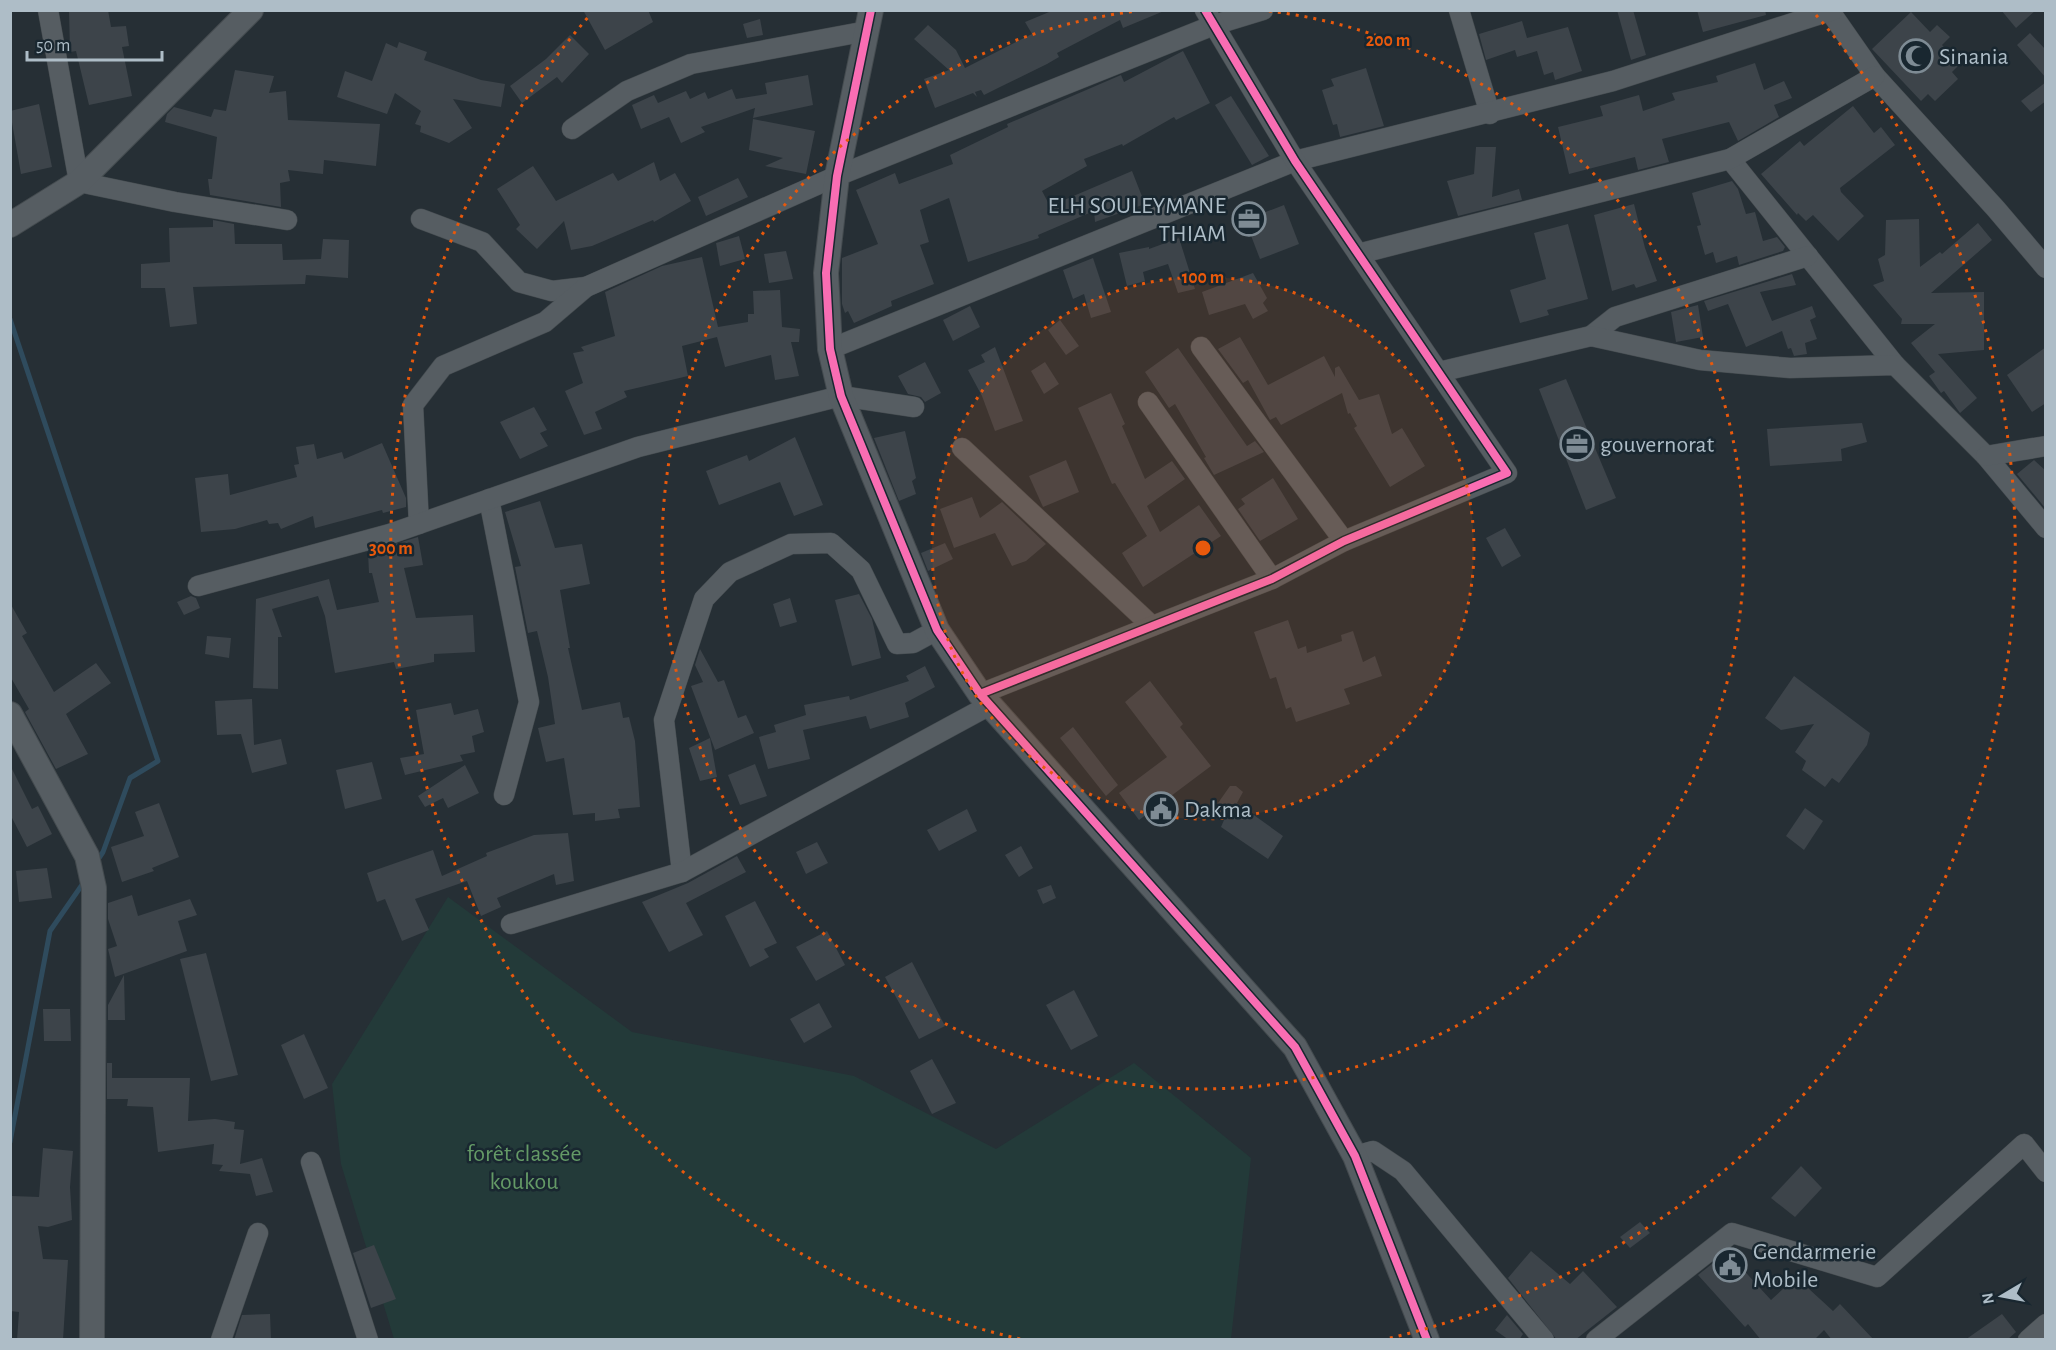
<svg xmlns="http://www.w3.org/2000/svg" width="2056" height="1350" font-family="'Alegreya Sans',sans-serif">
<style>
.green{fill:#233a39}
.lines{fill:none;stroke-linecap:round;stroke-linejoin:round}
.stream{stroke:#2f4b5d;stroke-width:5}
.building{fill:#3d444a}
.minor-casing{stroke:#444b4f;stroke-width:21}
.tertiary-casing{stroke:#444b4f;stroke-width:26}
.minor{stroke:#565d62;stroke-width:20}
.tertiary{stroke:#565d62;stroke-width:24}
.cycleway-casing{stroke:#192730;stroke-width:11}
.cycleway{stroke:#f96db3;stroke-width:8}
.ring{fill:none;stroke:#e8590c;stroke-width:3;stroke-dasharray:3 6}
.labels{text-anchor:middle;stroke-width:5;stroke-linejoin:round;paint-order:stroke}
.poi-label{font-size:24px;fill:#aebdc7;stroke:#192730;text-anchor:start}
.park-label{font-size:24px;fill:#649a66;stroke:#192730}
.centre{fill:#e8590c;stroke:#192730;stroke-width:3}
.ring-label{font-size:18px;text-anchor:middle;font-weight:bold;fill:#e8590c;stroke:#192730;stroke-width:5;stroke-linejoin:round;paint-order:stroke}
</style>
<rect width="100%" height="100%" fill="#262f35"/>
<polygon class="green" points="448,897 632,1032 854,1076 996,1149 1134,1063 1251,1158 1231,1339 394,1339 341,1164 332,1084"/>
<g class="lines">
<g class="stream">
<polyline points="10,319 158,761 130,778 103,852 97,861"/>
<polyline points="10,1142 50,931 84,882"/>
</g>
</g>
<g class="building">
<polygon points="69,10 108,10 111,27 126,26 129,46 122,47 132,96 89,105 76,51 70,52"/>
<polygon points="583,10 648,10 653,22 605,50"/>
<polygon points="1054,10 1164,11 1123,28 1120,20 1057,53 1059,57 1047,64 1000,87 984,95 981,90 975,92 977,97 973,93 935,108 924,79 949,70 914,39 928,25 956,50 965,68 1032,34 1025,22"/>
<polygon points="1617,10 1633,10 1646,55 1631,60"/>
<polygon points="1697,10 1765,10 1766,15 1703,32"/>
<polygon points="2001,10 2036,10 2016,28"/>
<polygon points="1911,12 1930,32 1937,25 1950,37 1942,45 1960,64 1952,72 1958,79 1935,101 1928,94 1921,101 1872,49"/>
<polygon points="760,19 763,35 747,38 743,24"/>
<polygon points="1522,21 1527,38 1568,27 1582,71 1555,80 1553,72 1544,75 1537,51 1517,57 1515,50 1486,60 1479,34"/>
<polygon points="2030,33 2046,50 2046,78 2017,45"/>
<polygon points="570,35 589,54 562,83 557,77 522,103 510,86 546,59"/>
<polygon points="399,42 427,52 424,60 481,80 505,84 501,107 453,99 472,128 449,143 420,132 421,126 415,124 421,111 395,93 387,114 337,97 345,71 372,81 386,43 397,48"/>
<polygon points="1183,51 1210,103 1176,120 1174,117 1123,146 1122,144 1084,159 1087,166 1042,191 1050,206 1132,171 1145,204 1095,222 1094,211 1038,235 1039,238 968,262 949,198 920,210 929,242 920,245 934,284 891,301 892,306 854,323 848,311 845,313 842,304 842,258 878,244 856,190 895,173 899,184 953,164 950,155 1008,127 1007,124 1121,75 1124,82"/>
<polygon points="1755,63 1764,90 1784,81 1792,98 1774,105 1779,117 1738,141 1729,122 1662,139 1669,162 1638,170 1635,157 1569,174 1558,127 1603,116 1600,106 1639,95 1643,111 1675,100 1672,93 1718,82 1716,76"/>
<polygon points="1366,68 1384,126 1340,137 1337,124 1333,125 1322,90 1334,86 1331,79"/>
<polygon points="235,70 274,76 269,93 286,91 288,120 380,124 376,166 324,160 323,174 288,170 290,181 280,183 281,207 210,195 208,179 212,179 217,137 165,122 167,114 174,107 211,117 214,109 226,111"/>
<polygon points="808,75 813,105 753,118 755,108 701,127 705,132 681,143 669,117 641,129 632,105 654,95 658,103 686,91 690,99 705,92 708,99 732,89 736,99 767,94 765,83"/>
<polygon points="2046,82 2046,101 2031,112 2021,101"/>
<polygon points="1231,96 1269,156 1252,165 1215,105"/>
<polygon points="39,104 52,167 21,174 10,111"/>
<polygon points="1853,106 1874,133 1881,127 1895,145 1840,188 1841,192 1864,216 1838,241 1813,215 1806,221 1798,213 1797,215 1761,174 1800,141 1804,146"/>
<polygon points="753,119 815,131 806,174 765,166 783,158 749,150"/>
<polygon points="1476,147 1496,147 1492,197 1519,189 1522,200 1458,216 1447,181 1474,174"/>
<polygon points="654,162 660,181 675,173 691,201 654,222 653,220 592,246 571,250 564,221 537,249 516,229 520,225 497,189 533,166 556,201 613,173 618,181"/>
<polygon points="738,178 748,197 706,216 698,197"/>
<polygon points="1732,181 1738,189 1746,214 1755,212 1763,241 1777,237 1785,247 1783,251 1739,265 1737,256 1716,263 1713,252 1705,255 1697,226 1701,225 1692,193"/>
<polygon points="1634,204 1645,248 1657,281 1636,288 1634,284 1612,291 1594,215"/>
<polygon points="1284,205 1299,244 1260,259 1245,220"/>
<polygon points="1919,219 1920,267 1940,252 1942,254 1978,223 1992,240 1931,293 1984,292 1984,350 1938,354 1977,398 1960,413 1944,391 1941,393 1929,376 1935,372 1911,343 1935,324 1901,324 1902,319 1873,285 1884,281 1878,259 1885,255 1886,220"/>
<polygon points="213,220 234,224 235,244 282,244 283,260 321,259 323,239 349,240 348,278 306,275 305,284 193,287 197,324 170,327 165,288 141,288 141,264 170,262 169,228 213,227"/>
<polygon points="1568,224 1588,299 1547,310 1549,315 1520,323 1510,290 1546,279 1534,233"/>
<polygon points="739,236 745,259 720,266 716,243"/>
<polygon points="1179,238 1195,289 1178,293 1168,264 1143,272 1145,281 1127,286 1119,253 1149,247 1149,249"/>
<polygon points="786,251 793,279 769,283 764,254"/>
<polygon points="702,257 718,327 748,322 748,314 754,314 753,291 780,290 782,327 800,329 799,342 791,342 799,376 775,380 771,355 725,367 717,337 682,346 688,376 624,391 627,397 595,412 602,429 584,435 565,391 583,383 573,353 584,351 581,347 615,336 605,292 662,266"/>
<polygon points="1093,258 1111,312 1091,318 1084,294 1073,299 1063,270"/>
<polygon points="1253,273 1267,298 1263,303 1268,311 1253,319 1245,304 1209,315 1202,292"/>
<polygon points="1792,274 1796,285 1760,292 1772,321 1812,306 1816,317 1810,320 1817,339 1805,343 1807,354 1794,356 1791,348 1788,349 1782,331 1746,347 1728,304 1708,311 1704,301"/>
<polygon points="1698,305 1703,337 1676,342 1671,312"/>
<polygon points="970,306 980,327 953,341 943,320"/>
<polygon points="1060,320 1079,346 1066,355 1048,330"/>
<polygon points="1240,337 1268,385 1324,356 1335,377 1335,368 1339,366 1359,400 1379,394 1392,434 1402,428 1425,466 1390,487 1354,428 1357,426 1350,413 1348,414 1342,393 1281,425 1276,417 1270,420 1248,380 1243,383 1218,349"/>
<polygon points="995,347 1023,421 995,431 982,396 968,370 985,362 981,355"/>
<polygon points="2046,347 2046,403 2032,412 2007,375"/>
<polygon points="1178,348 1247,446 1255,441 1264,452 1214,475 1204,458 1206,457 1175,404 1169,408 1145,372"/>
<polygon points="925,362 941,393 925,402 921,397 908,394 898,376"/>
<polygon points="1045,362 1059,384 1044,394 1031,371"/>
<polygon points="1566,379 1616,498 1586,510 1539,389"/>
<polygon points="1111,393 1125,424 1122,426 1145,479 1172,461 1185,479 1147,506 1160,532 1199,505 1221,536 1143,587 1122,553 1147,536 1115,483 1112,484 1078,408"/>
<polygon points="534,407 547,430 540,433 548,446 520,459 500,422"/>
<polygon points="1862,423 1867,442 1841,449 1842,461 1770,466 1767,429"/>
<polygon points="905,431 916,478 912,481 916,494 899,501 874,438"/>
<polygon points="795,437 823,505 794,516 780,482 719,505 706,471 747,455 749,461"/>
<polygon points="382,443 406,498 406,507 383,513 382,510 315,528 313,516 281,529 278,523 269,524 267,520 235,529 201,532 195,478 228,474 230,495 297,477 294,465 299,464 296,447 314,444 317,459 342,452 344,459"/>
<polygon points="1066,460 1079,492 1043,507 1029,476"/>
<polygon points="2034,460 2046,471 2046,509 2017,474"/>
<polygon points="1273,478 1298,519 1260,541 1238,509 1245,504 1241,499"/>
<polygon points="972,497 980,518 1002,502 1046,544 1026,561 1012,566 995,533 954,548 940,509"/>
<polygon points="540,501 555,548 582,544 590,584 560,590 570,648 568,648 582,710 620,702 623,718 629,717 635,741 640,807 618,809 620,818 595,821 595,813 573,815 564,758 546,762 538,728 555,724 548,677 537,631 528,633 515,567 521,566 505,512"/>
<polygon points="1505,528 1521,556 1502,567 1486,538"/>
<polygon points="418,537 423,565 404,568 416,618 473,615 475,652 434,654 434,662 396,669 394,662 335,673 325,616 318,596 272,609 282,637 278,637 278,689 253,688 256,599 329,579 337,610 379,602 372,573 369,573 368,552"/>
<polygon points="945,543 953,559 928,571 921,553"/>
<polygon points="859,594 872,619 881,658 852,666 835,600"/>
<polygon points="191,596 196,598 200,608 184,615 177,602"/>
<polygon points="790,598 797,622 780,627 773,604"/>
<polygon points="10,603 27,633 22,636 54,692 96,663 111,683 66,714 88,754 56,769 25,712 29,709 10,676"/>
<polygon points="1288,620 1298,649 1306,646 1307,653 1342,641 1341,635 1353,631 1363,662 1375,656 1382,676 1344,689 1350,704 1296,722 1291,707 1286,709 1276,677 1270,679 1254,632"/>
<polygon points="207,636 231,638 229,658 205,654"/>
<polygon points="700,649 718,682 724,680 738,718 746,715 754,733 715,750 691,686 703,682 695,665"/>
<polygon points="925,666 935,687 905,703 909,717 870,729 866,716 803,730 810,759 768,769 759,737 776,732 774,725 806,715 804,705 849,696 850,700 909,681 906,676"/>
<polygon points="1794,676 1870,733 1867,745 1839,783 1832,778 1825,787 1802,770 1806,761 1795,752 1814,724 1781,730 1765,718"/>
<polygon points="1150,681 1183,724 1180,727 1211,766 1139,820 1119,793 1167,757 1125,702"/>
<polygon points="252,699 254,745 281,739 287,764 252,773 241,734 217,735 215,701"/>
<polygon points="451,703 454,715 478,709 484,732 472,736 475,752 460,755 463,761 405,775 400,758 424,754 416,710"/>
<polygon points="1073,727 1118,785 1106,796 1060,738"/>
<polygon points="710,738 717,777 700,781 689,748"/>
<polygon points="372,762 382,799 345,809 336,770"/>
<polygon points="755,764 767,796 740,805 728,775"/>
<polygon points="10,765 32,809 38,806 52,834 27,847 10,814"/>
<polygon points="465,765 479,793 448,808 443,798 425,807 418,796"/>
<polygon points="1230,786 1236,786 1243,792 1237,803 1283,836 1268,859 1221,827 1224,820 1211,813"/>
<polygon points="159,803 179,857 152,868 154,871 122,882 111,847 144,836 135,812"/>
<polygon points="1805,808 1823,821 1804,850 1786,836"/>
<polygon points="967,809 977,831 939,851 927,830"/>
<polygon points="568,833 574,881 556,885 554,874 497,898 501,907 481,916 467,881 415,899 429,930 402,941 385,899 377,902 367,873 433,850 442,876 487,856 486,853 534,835"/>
<polygon points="817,842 828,863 806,874 796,852"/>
<polygon points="1021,846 1033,868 1019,877 1005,855"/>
<polygon points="737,856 746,872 686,903 703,935 669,952 642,902 688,883"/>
<polygon points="47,868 52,898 19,902 16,871"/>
<polygon points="1051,885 1056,898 1043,904 1037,890"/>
<polygon points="132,895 138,916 190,899 197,915 178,921 187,951 115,977 108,949 117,946 108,919 108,903"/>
<polygon points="755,901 777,943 764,949 769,957 750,967 725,916"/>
<polygon points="827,931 845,965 816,981 796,947"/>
<polygon points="206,953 238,1075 211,1081 180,959"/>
<polygon points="912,962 945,1026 919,1039 885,977"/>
<polygon points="124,975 125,1020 108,1020 108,1005"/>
<polygon points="1074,990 1098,1036 1071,1050 1046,1005"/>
<polygon points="819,1003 832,1027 804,1043 790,1019"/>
<polygon points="43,1009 70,1009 71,1041 44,1041"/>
<polygon points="304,1034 328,1088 304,1099 281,1045"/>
<polygon points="932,1059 956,1103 932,1114 910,1071"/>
<polygon points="107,1063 112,1063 112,1078 190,1078 188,1121 215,1119 235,1122 234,1129 244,1130 240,1164 262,1158 273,1192 256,1196 250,1174 219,1171 223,1165 212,1164 214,1144 158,1152 153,1107 127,1106 128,1099 107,1099"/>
<polygon points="43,1148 73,1151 70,1187 72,1220 48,1227 38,1226 43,1259 68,1260 63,1340 17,1340 19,1312 10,1311 12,1196 39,1197"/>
<polygon points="1801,1166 1822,1188 1795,1217 1771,1198"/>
<polygon points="1640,1222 1650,1233 1630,1248 1620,1237"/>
<polygon points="374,1245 396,1299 371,1308 353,1253"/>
<polygon points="1531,1251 1570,1284 1583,1271 1617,1307 1575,1340 1557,1340 1508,1278"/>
<polygon points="1727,1252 1771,1300 1796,1277 1833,1311 1840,1304 1874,1340 1832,1340 1824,1330 1814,1340 1761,1340 1748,1324 1745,1327 1698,1275"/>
<polygon points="270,1314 271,1340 234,1340 242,1315"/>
<polygon points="2002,1314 2016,1332 2007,1340 1965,1340"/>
<polygon points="1507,1315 1523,1334 1519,1340 1509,1340 1495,1330"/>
</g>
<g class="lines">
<g class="minor-casing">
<g id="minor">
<polyline points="48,10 79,182 175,202 287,220"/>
<polyline points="1459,10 1490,114"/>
<polyline points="1829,10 1875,76 1996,209 2046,268"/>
<polyline points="572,129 627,91 691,64 867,31"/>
<polyline points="1730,159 1895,365"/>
<polyline points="421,219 482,242 519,282 552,291 586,287"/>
<polyline points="1358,254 1730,159 1875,76"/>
<polyline points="1591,336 1615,317 1808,256"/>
<polyline points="1201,347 1344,541"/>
<polyline points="830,349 1295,161 1613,81 1833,10"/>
<polyline points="1439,372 1591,336 1700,360 1790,368 1895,365 1986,456 2046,528"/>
<polyline points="1148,402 1272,579"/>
<polyline points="962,448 1152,626"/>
<polyline points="1986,456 2046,446"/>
<polyline points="489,499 529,702 504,795"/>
<polyline points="419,524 413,405 443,366 545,322 586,287 837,176 1214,25 1263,10"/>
<polyline points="198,586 390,534 638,447 841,396 914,407"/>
<polyline points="980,694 1272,579 1344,541 1507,473 1295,161 1205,10"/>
<polyline points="682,872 664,720 704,599 730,572 791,544 831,543 861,570 897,644 913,643 937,630"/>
<polyline points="511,924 682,872 990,705"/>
<polyline points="1355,1156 1373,1151 1403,1171 1544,1340"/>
<polyline points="311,1162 368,1340"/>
<polyline points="221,1340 258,1233"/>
<polyline points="1596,1340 1732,1233 1877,1277 2024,1144 2046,1172"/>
<polyline points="2028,1340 2046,1324"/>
</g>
</g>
<g class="tertiary-casing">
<g id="tertiary">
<polyline points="871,10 837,176 826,273 830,349 841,396 937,630 980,694 1295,1047 1355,1156 1427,1340"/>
<polyline points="10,225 79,182 251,10"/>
<polyline points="10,714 87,856 94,888 92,1340"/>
</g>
</g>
<use href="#minor" class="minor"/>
<use href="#tertiary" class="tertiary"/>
<g class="cycleway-casing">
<g id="cycleway">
<polyline points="871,10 837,176 826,273 830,349 841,396 937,630 980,694 1295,1047 1355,1156 1427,1340"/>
<polyline points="980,694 1272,579 1344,541 1507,473 1295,161 1205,10"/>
</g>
</g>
<use href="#cycleway" class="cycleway"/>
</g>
<circle cx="1203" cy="548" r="271" fill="#e8590c" fill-opacity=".12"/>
<g class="ring">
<circle cx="1203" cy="548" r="271"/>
<path d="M1269 11A541 541 0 1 1 1137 11"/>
<path d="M1020 1339A812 812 0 0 1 590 15M1816 15A812 812 0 0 1 1386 1339"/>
</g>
<defs>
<g id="mosque-ring" transform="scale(1.725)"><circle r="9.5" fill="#192730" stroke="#7e8b94" stroke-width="1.5"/><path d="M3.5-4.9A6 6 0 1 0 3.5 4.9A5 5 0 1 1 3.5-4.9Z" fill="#7e8b94"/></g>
<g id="office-ring" transform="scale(1.725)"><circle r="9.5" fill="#192730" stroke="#7e8b94" stroke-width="1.5"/><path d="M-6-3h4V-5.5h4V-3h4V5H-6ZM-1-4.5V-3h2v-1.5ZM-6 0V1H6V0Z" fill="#7e8b94"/></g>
<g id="civic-ring" transform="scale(1.725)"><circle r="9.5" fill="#192730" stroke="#7e8b94" stroke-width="1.5"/><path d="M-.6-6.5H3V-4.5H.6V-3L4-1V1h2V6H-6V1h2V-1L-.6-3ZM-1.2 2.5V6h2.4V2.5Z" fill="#7e8b94"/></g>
</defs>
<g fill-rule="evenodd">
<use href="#mosque-ring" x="1916" y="56"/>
<use href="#office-ring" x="1249" y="219"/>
<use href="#office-ring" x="1577" y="444"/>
<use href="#civic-ring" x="1161" y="809"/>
<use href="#civic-ring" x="1730" y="1265"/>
</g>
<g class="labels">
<g class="poi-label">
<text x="1939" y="64">Sinania</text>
<text x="1226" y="213" text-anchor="end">ELH SOULEYMANE<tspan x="1226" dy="28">THIAM</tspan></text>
<text x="1600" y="452">gouvernorat</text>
<text x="1184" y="817">Dakma</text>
<text x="1753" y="1259">Gendarmerie<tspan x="1753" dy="28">Mobile</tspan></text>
</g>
<g class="park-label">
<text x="524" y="1161">forêt classée<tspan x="524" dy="28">koukou</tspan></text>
</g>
</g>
<circle cx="1203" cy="548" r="9" class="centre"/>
<g class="ring-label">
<text x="1388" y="46">200 m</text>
<text x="1203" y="283">100 m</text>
<text x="391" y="554">300 m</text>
</g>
<rect width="2056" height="1350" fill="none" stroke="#aebdc7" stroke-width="24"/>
<g transform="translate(2002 1296) rotate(260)" stroke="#192730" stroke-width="4.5" paint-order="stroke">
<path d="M0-4.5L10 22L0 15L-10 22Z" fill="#aebdc7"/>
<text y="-9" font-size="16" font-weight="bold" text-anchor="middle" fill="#aebdc7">N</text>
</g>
<path d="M27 51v9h135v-9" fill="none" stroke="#aebdc7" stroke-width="3"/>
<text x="36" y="51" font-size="18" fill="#aebdc7" stroke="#192730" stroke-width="4.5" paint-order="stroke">50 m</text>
</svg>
